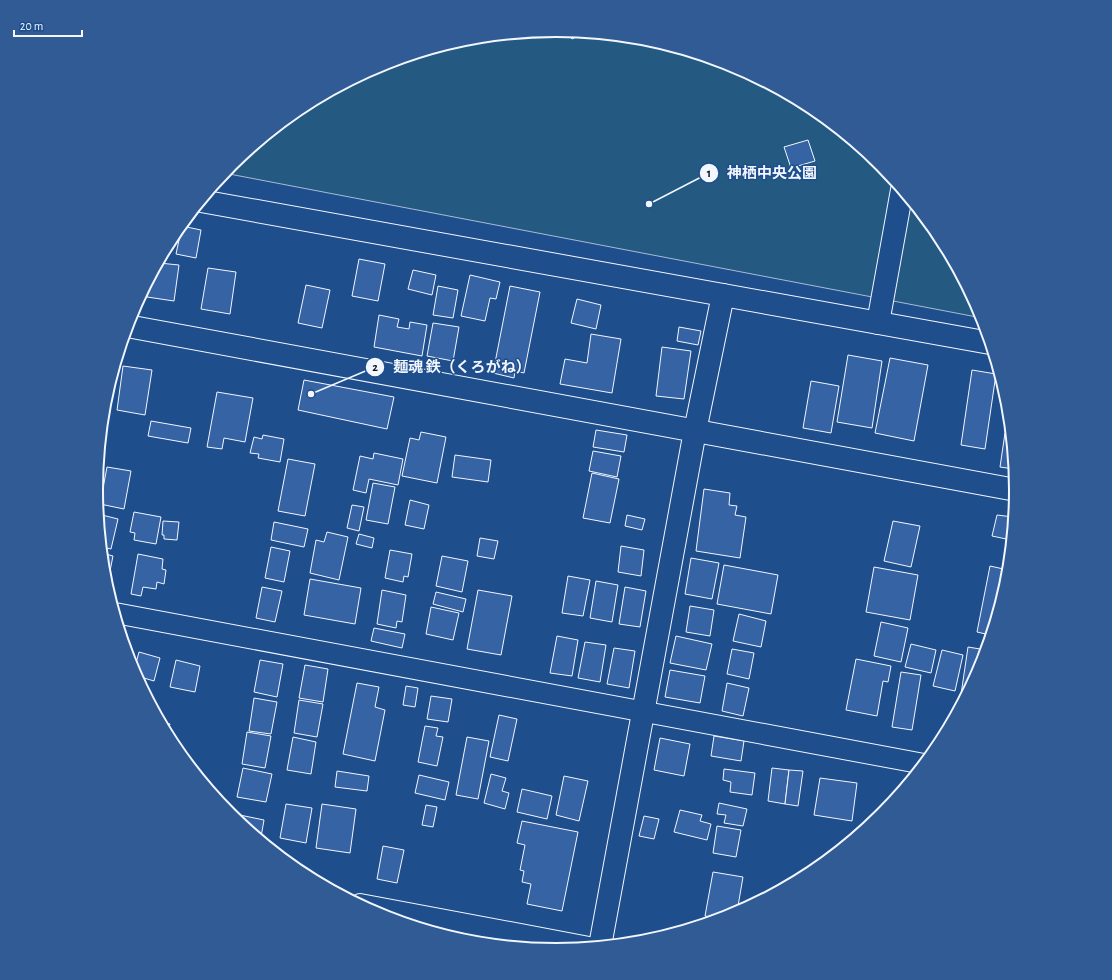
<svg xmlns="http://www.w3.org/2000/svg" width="1112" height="980" font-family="'Alegreya Sans','Noto Sans JP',sans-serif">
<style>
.green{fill:#245a82;stroke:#a8bbd7}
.building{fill:#3563a3;stroke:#f2f6ff}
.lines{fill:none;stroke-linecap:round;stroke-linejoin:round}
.street-casing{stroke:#f2f6ff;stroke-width:22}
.secondary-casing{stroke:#f2f6ff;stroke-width:24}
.street{stroke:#1f4e8c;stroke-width:20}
.secondary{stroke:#1f4e8c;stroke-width:22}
.rim{fill:none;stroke:#f2f6ff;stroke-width:2}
.leader{fill:none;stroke:#f2f6ff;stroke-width:1.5}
.callout-dot{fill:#f2f6ff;stroke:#1f4e8c;stroke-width:1.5}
.mark-label{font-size:12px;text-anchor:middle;font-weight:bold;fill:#111}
.callout-label{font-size:15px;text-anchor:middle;font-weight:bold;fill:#f2f6ff;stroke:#1f4e8c;stroke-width:3;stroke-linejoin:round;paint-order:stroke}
</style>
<rect width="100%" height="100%" fill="#1f4e8c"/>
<polygon class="green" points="556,30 646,39 732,65 812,108 881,165 939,235 982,318 224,173 231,165 301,107 380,65 466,39"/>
<g class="building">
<polygon points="567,31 583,33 572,39"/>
<polygon points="808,140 815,161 791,168 784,147"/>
<polygon points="182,226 201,230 196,258 176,254"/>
<polygon points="359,259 385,264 378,301 352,296"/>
<polygon points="159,263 179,265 174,301 147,297 150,278"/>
<polygon points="208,268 236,272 230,314 201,309"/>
<polygon points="413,270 436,275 432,295 408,289"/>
<polygon points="470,275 500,282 496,299 490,298 485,321 461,316"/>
<polygon points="306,285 330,290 322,328 298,323"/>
<polygon points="438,286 458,290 453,318 433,315"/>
<polygon points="510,286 540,292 524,373 515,371 514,378 493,373"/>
<polygon points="577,299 601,305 596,329 571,323"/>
<polygon points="379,315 399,319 397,327 409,329 410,322 427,325 422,356 374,347"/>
<polygon points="433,323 459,327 453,361 427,356"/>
<polygon points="679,327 701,331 698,345 677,341"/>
<polygon points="591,334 621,339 612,393 560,384 565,359 587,363"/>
<polygon points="662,347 691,351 684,399 656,396"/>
<polygon points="848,355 882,361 872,428 837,422"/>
<polygon points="890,358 928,365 914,441 875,433"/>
<polygon points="123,366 152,370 145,415 117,410"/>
<polygon points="972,370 996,374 985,449 961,445"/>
<polygon points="304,380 394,397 387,429 298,410"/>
<polygon points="811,381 839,386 831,433 803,428"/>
<polygon points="217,392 253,398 245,442 224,438 222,449 207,447"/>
<polygon points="1007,398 1007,400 1009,420 1004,419"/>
<polygon points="151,421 191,428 188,443 148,436"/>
<polygon points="596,430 627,435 624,452 593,447"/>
<polygon points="421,432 446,437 437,483 402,476 410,438 419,440"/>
<polygon points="1005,433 1010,433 1014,469 1000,467"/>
<polygon points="263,435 284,439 280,462 258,458 259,454 250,453 254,437 262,439"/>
<polygon points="593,451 621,456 617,477 589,471"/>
<polygon points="374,453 403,459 398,485 369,479 366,493 353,490 360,456 373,459"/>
<polygon points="455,455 491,460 488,482 452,477"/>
<polygon points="288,459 315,464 305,516 278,511"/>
<polygon points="107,467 131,471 124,509 100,504"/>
<polygon points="592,473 619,479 610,523 583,518"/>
<polygon points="373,483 395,487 388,524 366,520"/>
<polygon points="704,489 730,493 729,505 737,506 735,515 746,517 740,558 696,551"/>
<polygon points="410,500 429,505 424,529 405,525"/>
<polygon points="352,505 364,507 359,531 347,528"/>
<polygon points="134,512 161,517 156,544 134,540 135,533 130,532"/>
<polygon points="98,514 118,519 111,549 102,547"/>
<polygon points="627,515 645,519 642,530 625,526"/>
<polygon points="997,515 1013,517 1011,540 992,536"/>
<polygon points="163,521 179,522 177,540 164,539 164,535 162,535"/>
<polygon points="893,521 920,526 911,567 884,561"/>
<polygon points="274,522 308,529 304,547 271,540"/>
<polygon points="327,532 348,537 339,580 310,573 316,540 324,542"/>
<polygon points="359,534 374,538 372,548 356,544"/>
<polygon points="480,538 498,541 494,559 477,556"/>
<polygon points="621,546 644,550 641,576 618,572"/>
<polygon points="271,547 290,551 284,582 265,578"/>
<polygon points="390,550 412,554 408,577 404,576 403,582 385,578"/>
<polygon points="102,553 113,556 107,586 105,580"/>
<polygon points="138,554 163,559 162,569 166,570 164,584 157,582 156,589 143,587 141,596 131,594"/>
<polygon points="442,556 468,561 462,592 436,586"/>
<polygon points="691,558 719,563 712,599 685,594"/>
<polygon points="724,565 778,575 771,614 717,604"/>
<polygon points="990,566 1008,570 1007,580 990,635 977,632"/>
<polygon points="874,567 918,575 910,620 866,612"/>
<polygon points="568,576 590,580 583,616 562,613"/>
<polygon points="310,579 361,588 355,624 304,615"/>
<polygon points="596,581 618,585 612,622 590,618"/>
<polygon points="262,587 282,591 275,622 256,618"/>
<polygon points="625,587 646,591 640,627 619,624"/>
<polygon points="382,590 406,595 402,622 397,621 396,628 377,624"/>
<polygon points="478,590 512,596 501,655 467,649"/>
<polygon points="436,592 466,599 463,612 433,604"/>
<polygon points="690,606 714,610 710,636 686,632"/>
<polygon points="431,607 459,613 453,640 426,634"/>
<polygon points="739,614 766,621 761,647 733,641"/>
<polygon points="881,622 908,628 901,662 874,656"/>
<polygon points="374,628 405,634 402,648 371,641"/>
<polygon points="557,636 578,640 572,676 550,673"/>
<polygon points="676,636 712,644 706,670 670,663"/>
<polygon points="585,642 606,645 600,682 578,678"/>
<polygon points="911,644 936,650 931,673 905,667"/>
<polygon points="968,647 986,650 981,666 959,708"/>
<polygon points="614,648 635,651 629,688 607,684"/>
<polygon points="732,649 754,653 749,679 727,674"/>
<polygon points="942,650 963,655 955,691 933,686"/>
<polygon points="139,652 160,658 154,681 137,676 134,671"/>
<polygon points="856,659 891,666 888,682 883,681 877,716 846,710"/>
<polygon points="176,660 200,666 195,692 170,687"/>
<polygon points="260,660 283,664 277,697 254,692"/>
<polygon points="305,665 328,669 323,702 299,698"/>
<polygon points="670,670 705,676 700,703 665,697"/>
<polygon points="901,672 921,675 912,730 892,727"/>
<polygon points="357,683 379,687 375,707 385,710 375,761 343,754"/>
<polygon points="727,683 749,688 743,716 722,711"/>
<polygon points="406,686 418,688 415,707 403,705"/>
<polygon points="431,696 452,699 448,722 427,719"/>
<polygon points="254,698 277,702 271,734 249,731"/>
<polygon points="299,700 323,704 317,737 294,733"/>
<polygon points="499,715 517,719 508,761 490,757"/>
<polygon points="161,722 170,724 167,734"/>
<polygon points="425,726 438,728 436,736 443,737 437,766 418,762"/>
<polygon points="247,732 271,736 265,768 242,764"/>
<polygon points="714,736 744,741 741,761 711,756"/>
<polygon points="293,737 316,742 311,774 287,770"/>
<polygon points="467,737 489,741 478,799 456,795"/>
<polygon points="660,738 690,744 684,776 654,770"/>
<polygon points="243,768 272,774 266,802 237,797"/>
<polygon points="772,768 789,770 785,804 768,801"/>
<polygon points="724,769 755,773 752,795 730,792 731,782 723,780"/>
<polygon points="789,770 803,771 798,806 785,804"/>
<polygon points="337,771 369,776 367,791 335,787"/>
<polygon points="491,774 506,778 502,791 509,793 505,809 484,803"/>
<polygon points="419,775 449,782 445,800 415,793"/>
<polygon points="564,776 588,781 579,821 556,815"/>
<polygon points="820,778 857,783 852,821 814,815"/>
<polygon points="522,789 552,796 547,819 517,812"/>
<polygon points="719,803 747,809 743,826 724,823 726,815 717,814"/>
<polygon points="286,804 312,808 306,843 280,838"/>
<polygon points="322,804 356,809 350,853 316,848"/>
<polygon points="426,805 437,807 433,827 422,825"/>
<polygon points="680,810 702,815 700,821 711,824 707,840 674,832"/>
<polygon points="235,814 264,820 261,837 256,836 235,818"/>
<polygon points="644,816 659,819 654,839 639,836"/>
<polygon points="522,821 578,832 562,911 527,904 531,884 522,882 524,871 520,870 525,845 517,843"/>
<polygon points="717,826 741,830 736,857 713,853"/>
<polygon points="383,846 404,850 397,883 377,879"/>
<polygon points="713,872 743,877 737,912 719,919 705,916"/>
</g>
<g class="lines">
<g class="street-casing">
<g id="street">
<polyline points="115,613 924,764"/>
<polyline points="360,904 589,947"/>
</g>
</g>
<g class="secondary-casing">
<g id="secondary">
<polyline points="201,201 990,343"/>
<polyline points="878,323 902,190"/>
<polyline points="127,326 1016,490"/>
<polyline points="600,946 695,431 723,295"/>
</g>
</g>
<use href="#street" class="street"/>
<use href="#secondary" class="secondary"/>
</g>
<path d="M0 0H1112V980H0ZM103 490a453 453 0 1 1 906 0a453 453 0 1 1-906 0Z" fill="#305b95" fill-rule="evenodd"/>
<path class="rim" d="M103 490a453 453 0 1 1 906 0a453 453 0 1 1-906 0Z"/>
<path class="leader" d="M649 204L709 173M311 394L375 367"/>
<g class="callout-dot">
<circle cx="649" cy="204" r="4"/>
<circle cx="311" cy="394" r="4"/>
<circle cx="709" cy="173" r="10"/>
<circle cx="375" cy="367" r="10"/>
</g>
<g class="mark-label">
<text x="709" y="177">1</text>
<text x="375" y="371">2</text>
</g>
<g class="callout-label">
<text x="772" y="178">神栖中央公園</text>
<text x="462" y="372">麺魂 鉄（くろがね）</text>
</g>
<path d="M14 30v6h68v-6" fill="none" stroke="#f2f6ff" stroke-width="2"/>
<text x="20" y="30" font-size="12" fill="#f2f6ff" stroke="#1f4e8c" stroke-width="3" paint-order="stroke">20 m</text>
</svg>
